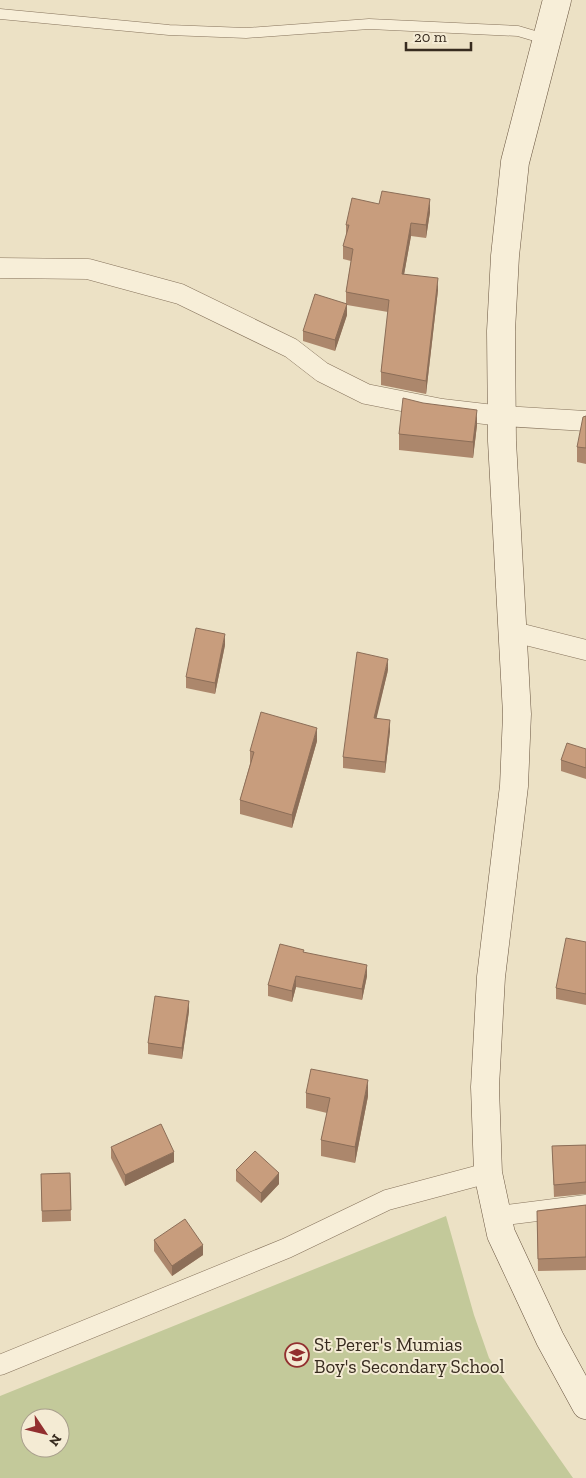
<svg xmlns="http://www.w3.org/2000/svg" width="586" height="1478" font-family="'Zilla Slab',serif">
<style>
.green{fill:#c3c99a;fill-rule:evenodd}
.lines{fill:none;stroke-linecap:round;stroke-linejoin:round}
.lane-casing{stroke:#86735c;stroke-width:11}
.street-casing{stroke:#86735c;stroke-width:21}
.secondary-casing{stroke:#68543f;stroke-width:29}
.lane{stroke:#f7eed8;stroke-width:10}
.street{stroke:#f7eed8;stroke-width:20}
.secondary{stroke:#f7eed8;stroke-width:28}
.wall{fill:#ac876c}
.shaded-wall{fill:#8c6e58}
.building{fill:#c89d7d;stroke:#8c6e58}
.labels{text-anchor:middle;stroke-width:4;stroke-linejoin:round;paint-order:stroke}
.poi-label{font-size:19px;fill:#372b1f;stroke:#f4ebd4;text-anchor:start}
</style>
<rect width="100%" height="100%" fill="#ece1c5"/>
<path class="green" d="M446,1216L474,1315L489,1358L573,1478H0V1396ZM30,1418H60V1448H30Z"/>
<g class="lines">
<g class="lane-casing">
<polyline id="lane" points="0,14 169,30 246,33 369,24 518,31 545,39"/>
</g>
<g class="street-casing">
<g id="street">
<polyline points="0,268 88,269 180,294 291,348 322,372 366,394 442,409 502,416 586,421"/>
<polyline points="514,632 586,650"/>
<polyline points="498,1216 586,1205"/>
<polyline points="0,1365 287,1248 387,1200 488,1173"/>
</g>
</g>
<g class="secondary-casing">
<polyline id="secondary" points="557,0 515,162 505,256 501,331 502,441 517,714 514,786 491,977 485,1087 488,1173 501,1234 550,1339 586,1405"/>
</g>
<use href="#lane" class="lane"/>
<use href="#street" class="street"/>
<use href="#secondary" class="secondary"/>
</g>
<g class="wall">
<polygon points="379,204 430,212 426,238 411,236 404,274 438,290 426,394 381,385 381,372 388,312 347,305 347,315 335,351 303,341 303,331 346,303 346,292 351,261 343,259 343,246 346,236 346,225"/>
<polygon points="586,416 586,464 577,462 577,447"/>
<polygon points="477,425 473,458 399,450 399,434"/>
<polygon points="225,645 215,694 186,688 186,677"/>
<polygon points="388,670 376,718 390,731 385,773 343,768 343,757"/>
<polygon points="317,741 292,828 240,814 240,800 250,764 250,751"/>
<polygon points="586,749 586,779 561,771 561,760"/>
<polygon points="586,942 586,1005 556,999 556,988"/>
<polygon points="304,952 367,976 362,1000 296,987 292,1002 268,996 268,985"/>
<polygon points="189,1011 182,1059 148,1054 148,1043"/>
<polygon points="306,1093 368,1096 355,1163 321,1156 321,1140 327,1113 306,1108"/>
<polygon points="586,1145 586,1194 554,1197 552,1146"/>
<polygon points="111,1147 174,1162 125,1186 111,1158"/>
<polygon points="236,1170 279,1184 261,1203 236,1181"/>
<polygon points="70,1173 71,1221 42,1222 41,1174"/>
<polygon points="586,1205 586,1270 538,1271 537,1211"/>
<polygon points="154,1240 203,1255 172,1276 154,1251"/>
</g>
<g class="shaded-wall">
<polygon points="430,199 430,212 426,238 426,225"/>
<polygon points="411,223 411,236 402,286 402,274"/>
<polygon points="438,278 438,290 426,394 426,381"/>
<polygon points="347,304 347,315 335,351 335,340"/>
<polygon points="477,410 477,425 473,458 473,442"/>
<polygon points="225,634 225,645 215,694 215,683"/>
<polygon points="388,659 388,670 374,729 374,718"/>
<polygon points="390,720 390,731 385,773 385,762"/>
<polygon points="317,728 317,741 292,828 292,815"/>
<polygon points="367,965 367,976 362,1000 362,989"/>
<polygon points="296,976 296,987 292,1002 292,991"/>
<polygon points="189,1001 189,1011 182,1059 182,1048"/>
<polygon points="368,1080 368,1096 355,1163 355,1147"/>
<polygon points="174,1152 174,1162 125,1186 125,1175"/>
<polygon points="279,1173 279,1184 261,1203 261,1193"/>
<polygon points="203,1245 203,1255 172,1276 172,1266"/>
</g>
<g class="building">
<polygon points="382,191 430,199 426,225 411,223 402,274 438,278 426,381 381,372 389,300 346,292 353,249 343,246 349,225 346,225 352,198 379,204"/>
<polygon points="315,294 347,304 335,340 303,331"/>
<polygon points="403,398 423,403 477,410 473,442 399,434"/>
<polygon points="586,416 586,448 577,447 583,417"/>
<polygon points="196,628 225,634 215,683 186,677"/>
<polygon points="357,652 388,659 374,718 390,720 385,762 343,757"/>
<polygon points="261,712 317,728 292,815 240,800 254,752 250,751"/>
<polygon points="567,743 586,749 586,768 561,760"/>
<polygon points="566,938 586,942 586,994 556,988"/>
<polygon points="280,944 304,950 303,952 367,965 362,989 296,976 292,991 268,985"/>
<polygon points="155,996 189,1001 182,1048 148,1043"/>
<polygon points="311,1069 368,1080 355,1147 321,1140 330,1098 306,1093"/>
<polygon points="161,1124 174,1152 125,1175 111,1147"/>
<polygon points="586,1145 586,1182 554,1185 552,1146"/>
<polygon points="255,1151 279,1173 261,1193 236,1170"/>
<polygon points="70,1173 71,1210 42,1211 41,1174"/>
<polygon points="586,1205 586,1257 538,1259 537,1211"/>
<polygon points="185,1219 203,1245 172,1266 154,1240"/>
</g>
<defs>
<g id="school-ring" transform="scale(1.25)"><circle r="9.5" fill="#f4ebd4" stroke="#922f2f" stroke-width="1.5"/><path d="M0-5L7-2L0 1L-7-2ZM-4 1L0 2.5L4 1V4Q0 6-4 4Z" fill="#922f2f"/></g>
</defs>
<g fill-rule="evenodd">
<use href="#school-ring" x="297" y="1355"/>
</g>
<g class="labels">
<g class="poi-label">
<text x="314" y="1351">St Perer's Mumias<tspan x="314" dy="22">Boy's Secondary School</tspan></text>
</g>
</g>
<g transform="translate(45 1433) rotate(125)"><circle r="24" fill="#f4ebd4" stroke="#a89e8c"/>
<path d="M0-4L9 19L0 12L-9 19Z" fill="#922f2f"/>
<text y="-8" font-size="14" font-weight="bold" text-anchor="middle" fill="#372b1f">N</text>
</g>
<path d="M406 42v8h65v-8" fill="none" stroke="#372b1f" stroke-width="2.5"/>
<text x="414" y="42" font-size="15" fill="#372b1f" stroke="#f4ebd4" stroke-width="4" paint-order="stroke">20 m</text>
</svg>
